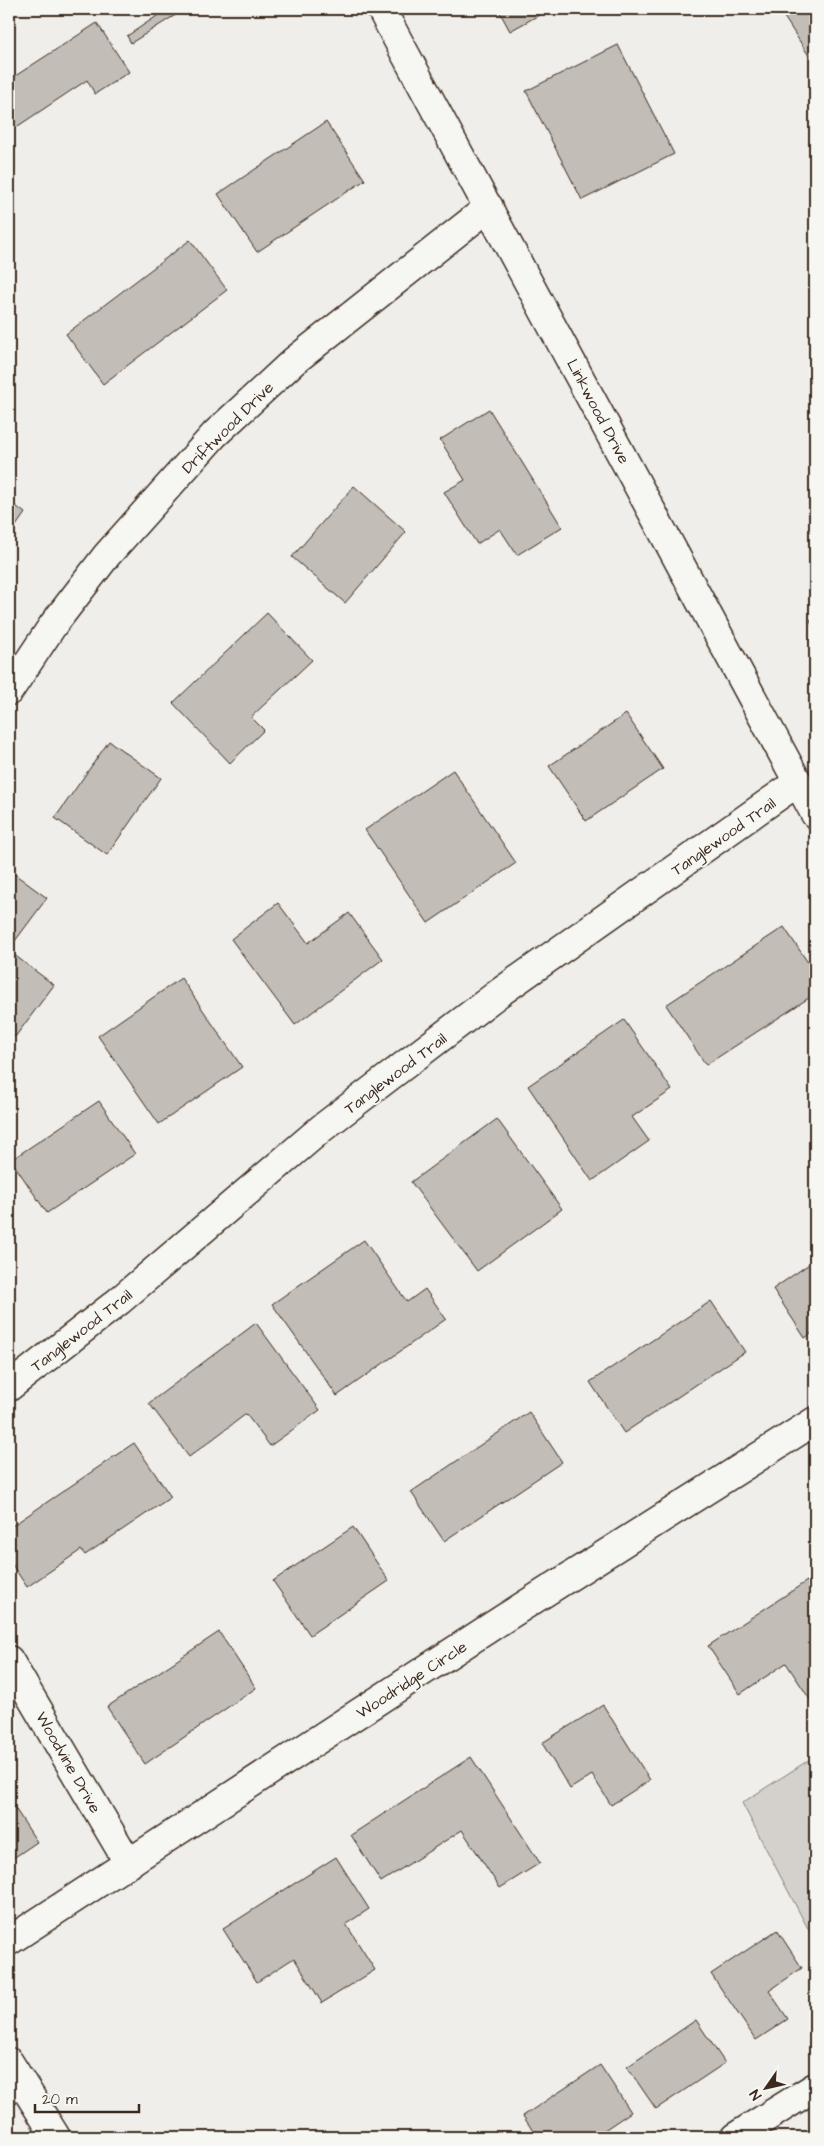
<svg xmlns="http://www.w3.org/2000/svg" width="824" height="2146" font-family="'Architects Daughter',sans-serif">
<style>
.green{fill:#d4d1cc;stroke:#887e75}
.building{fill:#c2bdb7;stroke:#3b2a1e}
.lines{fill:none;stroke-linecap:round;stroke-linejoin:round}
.minor-casing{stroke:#3b2a1e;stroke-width:31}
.minor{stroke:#f6f6f2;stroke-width:28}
.labels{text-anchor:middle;stroke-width:4;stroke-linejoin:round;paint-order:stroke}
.street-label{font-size:16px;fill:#3b2a1e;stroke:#f6f6f2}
</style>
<rect width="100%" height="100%" fill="#efeeea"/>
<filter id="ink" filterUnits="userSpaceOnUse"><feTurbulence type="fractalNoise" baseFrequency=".02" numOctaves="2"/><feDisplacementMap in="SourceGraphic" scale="10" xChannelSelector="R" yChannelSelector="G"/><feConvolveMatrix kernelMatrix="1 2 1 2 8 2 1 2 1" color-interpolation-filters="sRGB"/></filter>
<g filter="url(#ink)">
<polygon class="green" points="815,1756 815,1942 742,1803"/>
<g class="building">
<polygon points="153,9 185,9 131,43 127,36 157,16"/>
<polygon points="498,9 550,9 510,31"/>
<polygon points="779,9 815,9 815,61 813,62"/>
<polygon points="97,23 129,72 95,94 87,80 9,132 9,80"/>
<polygon points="618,45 674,154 582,200 526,91"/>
<polygon points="326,122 365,180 257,252 218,194"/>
<polygon points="190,240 227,290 103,384 66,334"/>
<polygon points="489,409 562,527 517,555 500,529 477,544 444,492 465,480 440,440"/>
<polygon points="354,486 406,532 345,603 292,557"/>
<polygon points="9,501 25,513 9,536"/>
<polygon points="267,613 312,660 251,717 264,730 230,763 173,703"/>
<polygon points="815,618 815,630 810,621"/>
<polygon points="626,714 663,769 586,821 549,766"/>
<polygon points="109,741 161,778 107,855 55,818"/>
<polygon points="453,770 516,863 428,923 365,830"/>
<polygon points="9,870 47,898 9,949"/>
<polygon points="278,903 308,943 349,913 383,959 295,1025 231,939"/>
<polygon points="784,927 815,973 815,994 706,1065 666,1005"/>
<polygon points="9,951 54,985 15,1037 9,1031"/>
<polygon points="181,978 242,1067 159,1124 98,1036"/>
<polygon points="624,1020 672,1090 632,1117 649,1141 592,1181 528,1086"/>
<polygon points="99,1101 135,1154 47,1213 11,1160"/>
<polygon points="497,1119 562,1209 477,1271 411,1182"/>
<polygon points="364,1240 407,1302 425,1289 446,1319 337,1396 272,1304"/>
<polygon points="815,1260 815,1331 805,1338 773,1289"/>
<polygon points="711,1301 745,1352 624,1433 590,1382"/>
<polygon points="256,1323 320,1410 270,1446 246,1414 189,1457 149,1403"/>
<polygon points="529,1412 562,1462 444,1541 411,1492"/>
<polygon points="134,1443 171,1497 85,1555 81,1550 27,1587 9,1560 9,1528"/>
<polygon points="353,1527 389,1581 310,1635 273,1581"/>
<polygon points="807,1581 815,1594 815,1707 786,1663 740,1694 708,1646"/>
<polygon points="219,1632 256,1688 145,1764 107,1707"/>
<polygon points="603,1705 650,1780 611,1805 592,1775 570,1789 542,1743"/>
<polygon points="471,1757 540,1863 500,1888 462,1830 381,1882 351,1835"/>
<polygon points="9,1799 37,1842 9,1861"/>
<polygon points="336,1857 369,1909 346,1924 375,1970 322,2003 294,1958 257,1982 223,1929"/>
<polygon points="777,1930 802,1968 769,1991 788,2019 756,2040 711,1974"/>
<polygon points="696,2020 725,2063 656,2109 627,2067"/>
<polygon points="600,2065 631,2112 594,2137 537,2137 523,2116"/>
</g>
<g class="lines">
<g class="minor-casing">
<g id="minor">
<polyline points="381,9 815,814"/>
<polyline points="9,691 53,625 107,555 215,434 294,361 489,207"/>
<polyline points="9,1387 119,1301 322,1128 499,993 798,782"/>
<polyline points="9,1660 129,1864"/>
<polyline points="9,1941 503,1619 815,1421"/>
<polyline points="9,2062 56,2137"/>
<polyline points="735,2137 815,2087"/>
</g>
</g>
<use href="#minor" class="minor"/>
</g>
</g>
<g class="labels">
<g class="street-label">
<text transform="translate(599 411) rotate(62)" y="6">Linkwood Drive</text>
<text transform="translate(227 427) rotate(-45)" y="6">Driftwood Drive</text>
<text transform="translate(723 836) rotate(-35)" y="6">Tanglewood Trail</text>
<text transform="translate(395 1073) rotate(-37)" y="6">Tanglewood Trail</text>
<text transform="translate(81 1330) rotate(-38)" y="6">Tanglewood Trail</text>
<text transform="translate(411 1679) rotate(-33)" y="6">Woodridge Circle</text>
<text transform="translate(69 1762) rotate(60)" y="6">Woodvine Drive</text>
</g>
</g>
<rect width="824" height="2146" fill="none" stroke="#f6f6f2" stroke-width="30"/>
<rect x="15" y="15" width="794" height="2116" fill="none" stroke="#3b2a1e" stroke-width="2" filter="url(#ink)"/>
<g transform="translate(766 2088) rotate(236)" stroke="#f6f6f2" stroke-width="4" paint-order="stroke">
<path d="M0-4L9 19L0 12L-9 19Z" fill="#3b2a1e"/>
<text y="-8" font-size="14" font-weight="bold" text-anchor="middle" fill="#3b2a1e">N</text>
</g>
<path d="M35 2104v8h104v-8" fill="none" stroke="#3b2a1e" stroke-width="2.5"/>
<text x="42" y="2104" font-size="15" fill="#3b2a1e" stroke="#f6f6f2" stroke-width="4" paint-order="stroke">20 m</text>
</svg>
